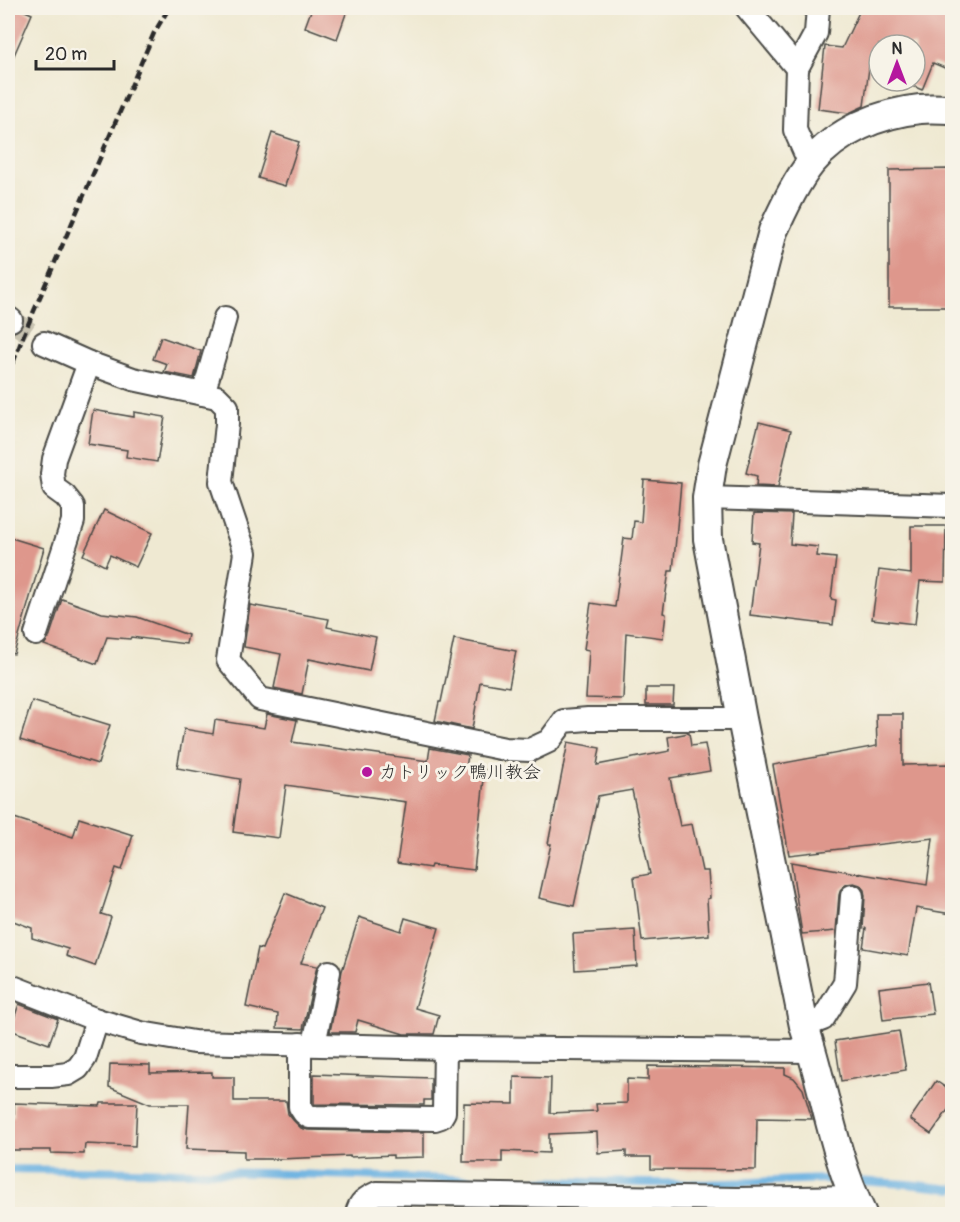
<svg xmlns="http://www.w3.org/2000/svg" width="960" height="1222" font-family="Pangolin,'Klee One',sans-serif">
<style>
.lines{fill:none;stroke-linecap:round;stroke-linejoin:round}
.stream{stroke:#69b1e1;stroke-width:8}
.building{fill:#de978c}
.minor-tunnel{stroke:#c8c3b1;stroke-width:22;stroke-dasharray:22 11;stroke-linecap:butt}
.minor-casing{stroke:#484844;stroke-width:26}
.tertiary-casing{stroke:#484844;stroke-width:32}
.minor{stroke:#fff;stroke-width:22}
.tertiary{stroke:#fff;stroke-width:28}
.rail{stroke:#2b2b2b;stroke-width:4.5;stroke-dasharray:9 4.5;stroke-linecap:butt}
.poi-dot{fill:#b5179e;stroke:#f7f3e8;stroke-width:2}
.labels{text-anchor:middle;stroke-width:6;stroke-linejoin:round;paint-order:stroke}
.poi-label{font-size:18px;fill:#2b2b2b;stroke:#f7f3e8;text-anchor:start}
</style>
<rect width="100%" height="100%" fill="#f7f3e8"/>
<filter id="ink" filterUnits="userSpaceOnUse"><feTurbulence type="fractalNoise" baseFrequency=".0167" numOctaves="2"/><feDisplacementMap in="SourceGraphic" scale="12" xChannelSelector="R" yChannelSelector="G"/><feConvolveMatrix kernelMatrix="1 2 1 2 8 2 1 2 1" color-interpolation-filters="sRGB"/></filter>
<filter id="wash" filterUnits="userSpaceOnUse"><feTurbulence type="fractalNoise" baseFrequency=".008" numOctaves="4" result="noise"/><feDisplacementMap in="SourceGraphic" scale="24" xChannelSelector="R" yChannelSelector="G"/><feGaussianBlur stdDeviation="1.35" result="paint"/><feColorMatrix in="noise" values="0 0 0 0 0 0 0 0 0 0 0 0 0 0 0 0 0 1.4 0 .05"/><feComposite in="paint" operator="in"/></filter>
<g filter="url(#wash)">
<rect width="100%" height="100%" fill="#efe9d2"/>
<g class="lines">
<g class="stream">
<polyline points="8,1169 261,1173 484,1180 706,1184 825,1179 843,1180"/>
<polyline points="855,1181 908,1184 952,1189"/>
</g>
</g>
<g id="blocks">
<g class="building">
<polygon points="8,8 18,8 32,14 8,69"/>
<polygon points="312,8 348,8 337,39 305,27"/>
<polygon points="861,8 952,8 952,71 933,63 922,90 901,81 915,81 915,45 879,45 879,72 869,68 864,106 849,113 818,109 825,46 842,48"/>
<polygon points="272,133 299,142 285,186 258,178"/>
<polygon points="952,169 952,307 889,307 889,170"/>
<polygon points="161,337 201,351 194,378 164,372 167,364 153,359"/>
<polygon points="93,410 134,417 134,412 165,417 157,462 126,457 127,450 88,444"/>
<polygon points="759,422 791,430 778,487 756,486 757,476 746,473"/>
<polygon points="644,480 681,483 673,571 669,571 663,613 666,614 663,638 626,633 623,699 586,698 589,650 584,649 591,603 615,607 624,538 632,539 634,521 641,522"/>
<polygon points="104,510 152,533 136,567 110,555 105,566 83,555"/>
<polygon points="754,513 792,514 790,544 818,547 817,556 836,558 831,599 836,600 833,625 750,615 759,543 752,542"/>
<polygon points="911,526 946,526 945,582 920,581 915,624 872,619 879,570 911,574"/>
<polygon points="8,537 44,548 14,654 8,653"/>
<polygon points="62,599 102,613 137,617 188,635 186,644 131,637 130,639 107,637 97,664 44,645 49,638"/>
<polygon points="250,605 329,619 327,627 376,637 369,671 309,659 302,694 274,688 281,654 244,647"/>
<polygon points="454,639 516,651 509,687 480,682 472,729 435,721 439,702 441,702"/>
<polygon points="646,688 674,688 673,705 646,705"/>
<polygon points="32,701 110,725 98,764 20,740"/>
<polygon points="267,714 297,720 292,742 428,761 430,748 468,755 466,768 485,770 474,870 431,865 430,868 397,863 406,802 286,785 279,838 233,832 240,779 177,768 184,729 213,734 215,720 264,728"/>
<polygon points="876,714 903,714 903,765 952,764 952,914 916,908 908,956 863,948 866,928 863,929 865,896 864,890 860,885 854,883 847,884 841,889 839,895 836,931 802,934 791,862 927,885 933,838 789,855 773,765 877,746"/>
<polygon points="689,733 691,746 705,744 710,771 670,778 680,826 692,824 702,871 708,871 710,898 707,899 709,935 642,941 634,877 650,874 632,790 598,796 574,906 539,898 551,844 548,844 568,742 600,748 597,765 670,751 668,737"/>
<polygon points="8,816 73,837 79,818 133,835 122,870 116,868 101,914 111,917 95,966 66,956 68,949 32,938 32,928 8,919"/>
<polygon points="285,893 322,908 301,963 317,966 303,1029 277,1028 278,1014 246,1007 258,948 262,949"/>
<polygon points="359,917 401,931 405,918 439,928 415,1008 439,1015 434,1034 404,1034 358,1020 355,1032 330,1032 342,971"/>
<polygon points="635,930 637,966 575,970 573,934"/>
<polygon points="928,982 933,1014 883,1020 879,988"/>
<polygon points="19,1004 58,1019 49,1044 10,1030"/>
<polygon points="899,1031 906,1070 841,1081 835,1041"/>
<polygon points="110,1064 150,1065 150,1073 212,1072 212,1077 234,1077 234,1101 286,1101 288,1114 293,1120 301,1128 308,1130 424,1132 424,1157 393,1158 393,1155 350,1157 350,1156 279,1159 244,1159 244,1151 186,1149 189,1104 150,1104 109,1087"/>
<polygon points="648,1066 785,1068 785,1074 794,1078 803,1089 812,1119 757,1118 756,1170 651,1169 651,1157 626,1157 626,1151 598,1153 597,1132 549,1134 549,1153 502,1151 502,1162 463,1162 464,1103 514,1104 514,1077 551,1078 550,1113 597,1111 596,1104 627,1103 627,1079 648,1080"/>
<polygon points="314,1074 431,1078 431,1100 424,1100 424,1105 314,1104"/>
<polygon points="936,1081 952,1092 952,1104 931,1134 910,1119"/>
<polygon points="14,1103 100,1106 101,1103 137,1103 135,1146 85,1144 84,1154 51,1153 51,1150 8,1150 8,1116 14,1116"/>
</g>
</g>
</g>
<g filter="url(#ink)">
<use href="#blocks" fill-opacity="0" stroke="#484844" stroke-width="1.5"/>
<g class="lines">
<polyline class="minor-tunnel" points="11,320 44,343"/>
<g class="minor-casing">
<g id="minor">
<polyline points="747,8 797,68 795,130 810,164"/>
<polyline points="797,68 816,33 818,8"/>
<polyline points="8,318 11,320"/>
<polyline points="44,343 89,363 133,379 217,397 227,407 227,424 221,482 245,553 228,660 260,699 505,749 530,750 549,741 564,721 588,719 742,719"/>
<polyline points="203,394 225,318"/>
<polyline points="707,498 952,506"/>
<polyline points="36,634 73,521 73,506 65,496 54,488 52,474 54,459 89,363"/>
<polyline points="8,985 97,1020 141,1033 194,1042 445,1048 812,1051"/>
<polyline points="804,1026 823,1019 845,983 852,896"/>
<polyline points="300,1044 300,1107 304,1113 309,1117 435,1119 441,1117 444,1112 445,1048"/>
<polyline points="314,1044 329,972"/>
<polyline points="8,1076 51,1076 68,1074 78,1068 85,1058 97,1020"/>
<path d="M357,1214C359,1202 366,1198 377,1193L737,1199L854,1197"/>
</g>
</g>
<g class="tertiary-casing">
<path id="tertiary" d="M862,1214C833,1155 825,1089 804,1026L742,719L708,539L707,498L712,465L773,231C784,208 795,183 811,163C837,131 880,113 920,109C931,108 942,109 952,109"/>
</g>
<use href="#minor" class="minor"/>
<use href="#tertiary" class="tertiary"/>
<polyline class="rail" points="8,376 24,334 154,33 169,8"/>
</g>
</g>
<circle class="poi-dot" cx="367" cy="772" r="6"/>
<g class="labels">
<g class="poi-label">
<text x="379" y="778">カトリック鴨川教会</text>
</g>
</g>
<rect width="960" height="1222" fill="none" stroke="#f7f3e8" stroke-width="30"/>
<g transform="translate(897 63)"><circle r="28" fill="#f7f3e8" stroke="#a5a39c" stroke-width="1.5"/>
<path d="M0-4.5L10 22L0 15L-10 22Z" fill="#b5179e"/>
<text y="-9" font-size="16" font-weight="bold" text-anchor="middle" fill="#2b2b2b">N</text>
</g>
<path d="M36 60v9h78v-9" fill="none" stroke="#2b2b2b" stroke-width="3"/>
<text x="45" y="60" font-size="18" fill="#2b2b2b" stroke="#f7f3e8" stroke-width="4.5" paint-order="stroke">20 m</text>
</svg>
